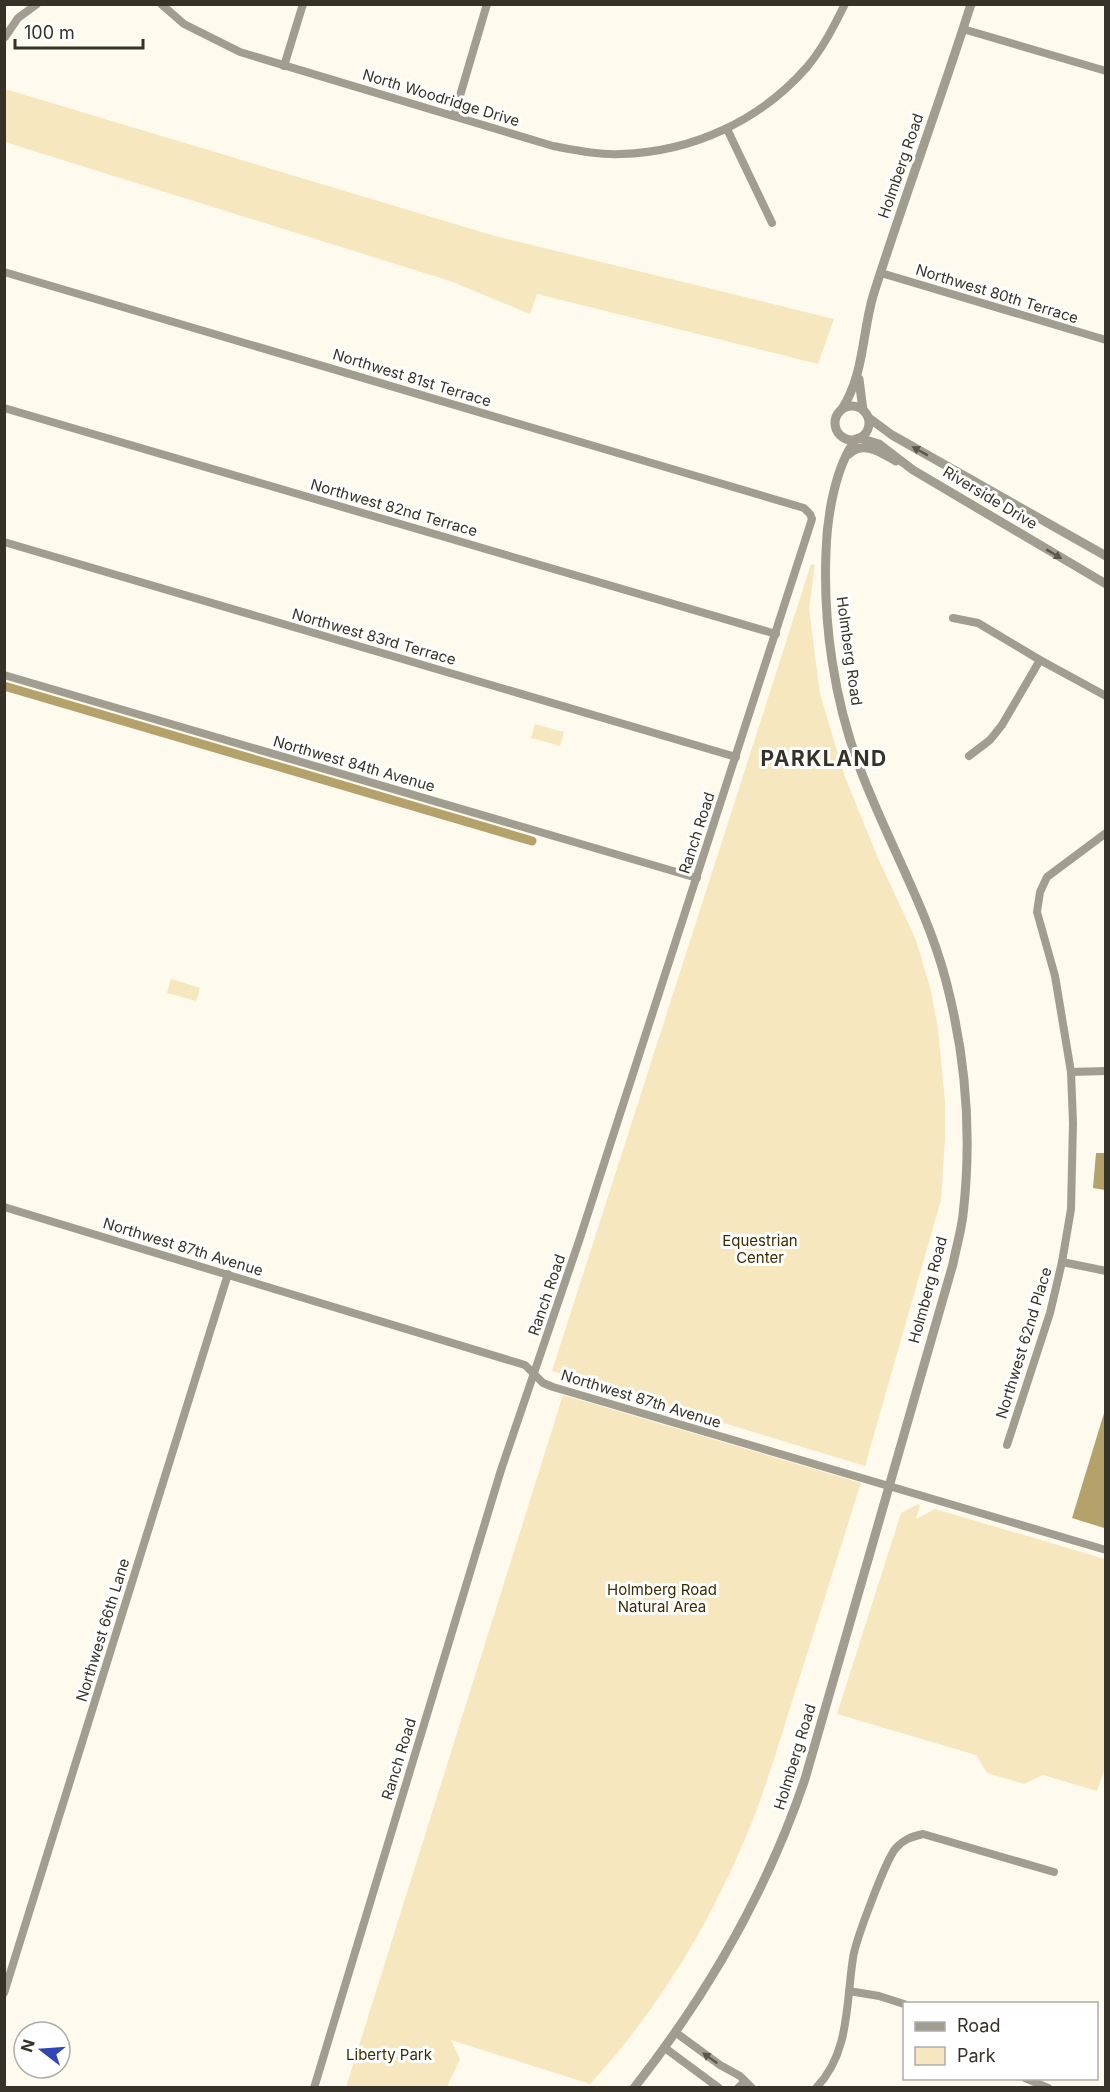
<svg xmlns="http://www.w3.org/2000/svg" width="1110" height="2092" font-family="Inter,sans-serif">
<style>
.green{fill:#f7e7be}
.water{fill:#b5a16a}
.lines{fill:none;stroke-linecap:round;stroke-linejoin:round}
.canal{stroke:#b5a16a;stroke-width:9}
.minor{stroke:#a29d91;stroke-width:8}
.tertiary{stroke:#a29d91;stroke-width:9}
.oneway{fill:#5c574c}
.labels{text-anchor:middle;stroke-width:6;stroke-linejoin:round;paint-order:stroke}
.street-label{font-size:15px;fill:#363227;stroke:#fff}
.park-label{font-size:15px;fill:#3b2c00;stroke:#fff}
.district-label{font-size:21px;font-weight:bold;letter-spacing:1.5px;fill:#363227;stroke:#fff}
</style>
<rect width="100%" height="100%" fill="#fefaee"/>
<g class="green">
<polygon points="5,89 495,236 834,319 818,364 537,294 530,314 450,281 5,142"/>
<polygon points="811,564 815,565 809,608 820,694 845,777 878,858 916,940 931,991 938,1028 945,1102 945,1139 941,1200 865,1466 552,1371"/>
<polygon points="535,724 564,732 560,746 531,738"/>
<polygon points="171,979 200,988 196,1001 167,993"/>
<path d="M563,1395L861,1483C841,1545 822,1608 802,1670C787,1716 774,1763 757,1809C719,1909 663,2005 590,2084L451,2040L460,2059L447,2087H346Z"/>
<polygon points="918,1504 920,1505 916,1519 935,1509 1105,1559 1106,1765 1097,1791 1043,1775 1024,1784 987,1773 976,1755 837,1714 901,1513"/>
</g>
<g class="water">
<polygon points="1096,1153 1105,1153 1105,1190 1093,1188"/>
<polygon points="1105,1410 1106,1523 1104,1528 1072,1518"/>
</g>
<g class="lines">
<polyline class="canal" points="4,686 532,841"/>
<g class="minor">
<path d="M161,4L184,24L240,52L553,146C575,150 598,155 621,154C692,152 760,121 807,67C823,48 834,26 845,4"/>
<polyline points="963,29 1106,71"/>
<polyline points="5,37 18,18 37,4"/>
<polyline points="284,66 303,4"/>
<polyline points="454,116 487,4"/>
<polyline points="727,129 772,223"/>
<polyline points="4,272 804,508 810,514 812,519 579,1241 501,1470 314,2088"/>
<polyline points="881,273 1106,340"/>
<polyline points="4,408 776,634"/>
<polyline points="4,542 736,757"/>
<polyline points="953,618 978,623 1040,660 1106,696"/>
<polyline points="4,675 697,878"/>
<polyline points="969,756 990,740 1002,725 1040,660"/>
<polyline points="1071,1072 1106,1071"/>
<polyline points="4,1207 525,1365 543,1383 553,1387 1106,1550"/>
<polyline points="1062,1262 1106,1271"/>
<polyline points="1007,1445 1050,1313 1062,1262 1071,1209 1073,1123 1071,1072 1055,976 1037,912 1040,892 1047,877 1106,833"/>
<polyline points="849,1991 879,1996 904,2004"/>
<polyline points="4,1993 228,1274"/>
<polyline points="675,2032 720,2065 740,2076 752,2088"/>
<polyline points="665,2048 719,2088"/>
<polyline points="1025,2078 1048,2088"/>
<polyline points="738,2088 745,2081"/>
<path d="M816,2088C850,2053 846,2003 853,1958C855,1942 886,1859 896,1848C904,1839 911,1837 923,1834L1054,1872"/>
</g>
<g class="tertiary">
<polyline points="859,379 863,410"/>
<circle cx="852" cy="423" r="17"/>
<path d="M842,409C864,375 862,334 873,296C904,198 940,102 971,4"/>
<polyline points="869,418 892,435 1106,556"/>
<polyline points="859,438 879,444 913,470 1106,584"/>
<path d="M849,454C864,440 881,453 896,461"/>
<path d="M634,2088C707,1995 767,1891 805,1779L953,1264C956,1248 961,1232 963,1215C972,1137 966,1057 946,981C926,905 886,839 859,766C834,699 823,623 826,552C827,517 835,467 856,439"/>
</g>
</g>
<defs><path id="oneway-solid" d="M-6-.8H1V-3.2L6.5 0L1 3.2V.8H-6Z" transform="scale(1.5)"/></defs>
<g class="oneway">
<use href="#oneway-solid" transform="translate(920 451) rotate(-151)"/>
<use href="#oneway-solid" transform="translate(1054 554) rotate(31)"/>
<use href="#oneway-solid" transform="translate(710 2058) rotate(-144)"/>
</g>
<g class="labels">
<g class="street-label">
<text transform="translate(441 98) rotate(17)" y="5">North Woodridge Drive</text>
<text transform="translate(901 166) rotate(-71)" y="5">Holmberg Road</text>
<text transform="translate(997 294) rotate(17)" y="5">Northwest 80th Terrace</text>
<text transform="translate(412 378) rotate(17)" y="5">Northwest 81st Terrace</text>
<text transform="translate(990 498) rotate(31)" y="5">Riverside Drive</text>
<text transform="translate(394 508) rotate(16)" y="5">Northwest 82nd Terrace</text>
<text transform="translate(374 637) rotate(16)" y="5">Northwest 83rd Terrace</text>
<text transform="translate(849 651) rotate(82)" y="5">Holmberg Road</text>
<text transform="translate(354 764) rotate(16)" y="5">Northwest 84th Avenue</text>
<text transform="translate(697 833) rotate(-72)" y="5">Ranch Road</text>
<text transform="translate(183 1247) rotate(17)" y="5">Northwest 87th Avenue</text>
<text transform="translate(928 1290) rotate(-75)" y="5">Holmberg Road</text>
<text transform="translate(547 1295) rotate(-71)" y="5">Ranch Road</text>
<text transform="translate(1024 1343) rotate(-73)" y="5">Northwest 62nd Place</text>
<text transform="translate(641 1399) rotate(17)" y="5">Northwest 87th Avenue</text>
<text transform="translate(103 1630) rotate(-73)" y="5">Northwest 66th Lane</text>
<text transform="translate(795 1757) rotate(-73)" y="5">Holmberg Road</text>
<text transform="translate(399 1759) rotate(-73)" y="5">Ranch Road</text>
</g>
<g class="park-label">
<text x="760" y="1246">Equestrian<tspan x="760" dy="17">Center</tspan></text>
<text x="662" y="1595">Holmberg Road<tspan x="662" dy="17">Natural Area</tspan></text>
<text x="389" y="2060">Liberty Park</text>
</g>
<g class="district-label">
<text x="824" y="766">PARKLAND</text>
</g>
</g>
<rect width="1110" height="2092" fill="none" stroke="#363227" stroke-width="12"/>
<rect x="903" y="2002" width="195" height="78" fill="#ffffff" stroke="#afada9" stroke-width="1.5"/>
<rect x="915" y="2022" width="30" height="9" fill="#a29d91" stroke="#afada9" stroke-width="1.5"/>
<text x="957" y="2032" font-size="18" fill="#363227">Road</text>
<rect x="915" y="2047" width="30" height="18" fill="#f7e7be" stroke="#afada9" stroke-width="1.5"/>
<text x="957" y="2062" font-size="18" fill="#363227">Park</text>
<g transform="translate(42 2050) rotate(287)"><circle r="28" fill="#ffffff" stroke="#afada9" stroke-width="1.5"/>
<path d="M0-4.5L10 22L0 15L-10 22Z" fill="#3246b8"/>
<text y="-9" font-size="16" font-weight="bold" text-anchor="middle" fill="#363227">N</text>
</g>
<path d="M15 39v9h128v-9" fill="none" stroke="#363227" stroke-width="3"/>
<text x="24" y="39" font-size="18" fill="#363227" stroke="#ffffff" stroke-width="4.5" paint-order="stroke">100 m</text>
</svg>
